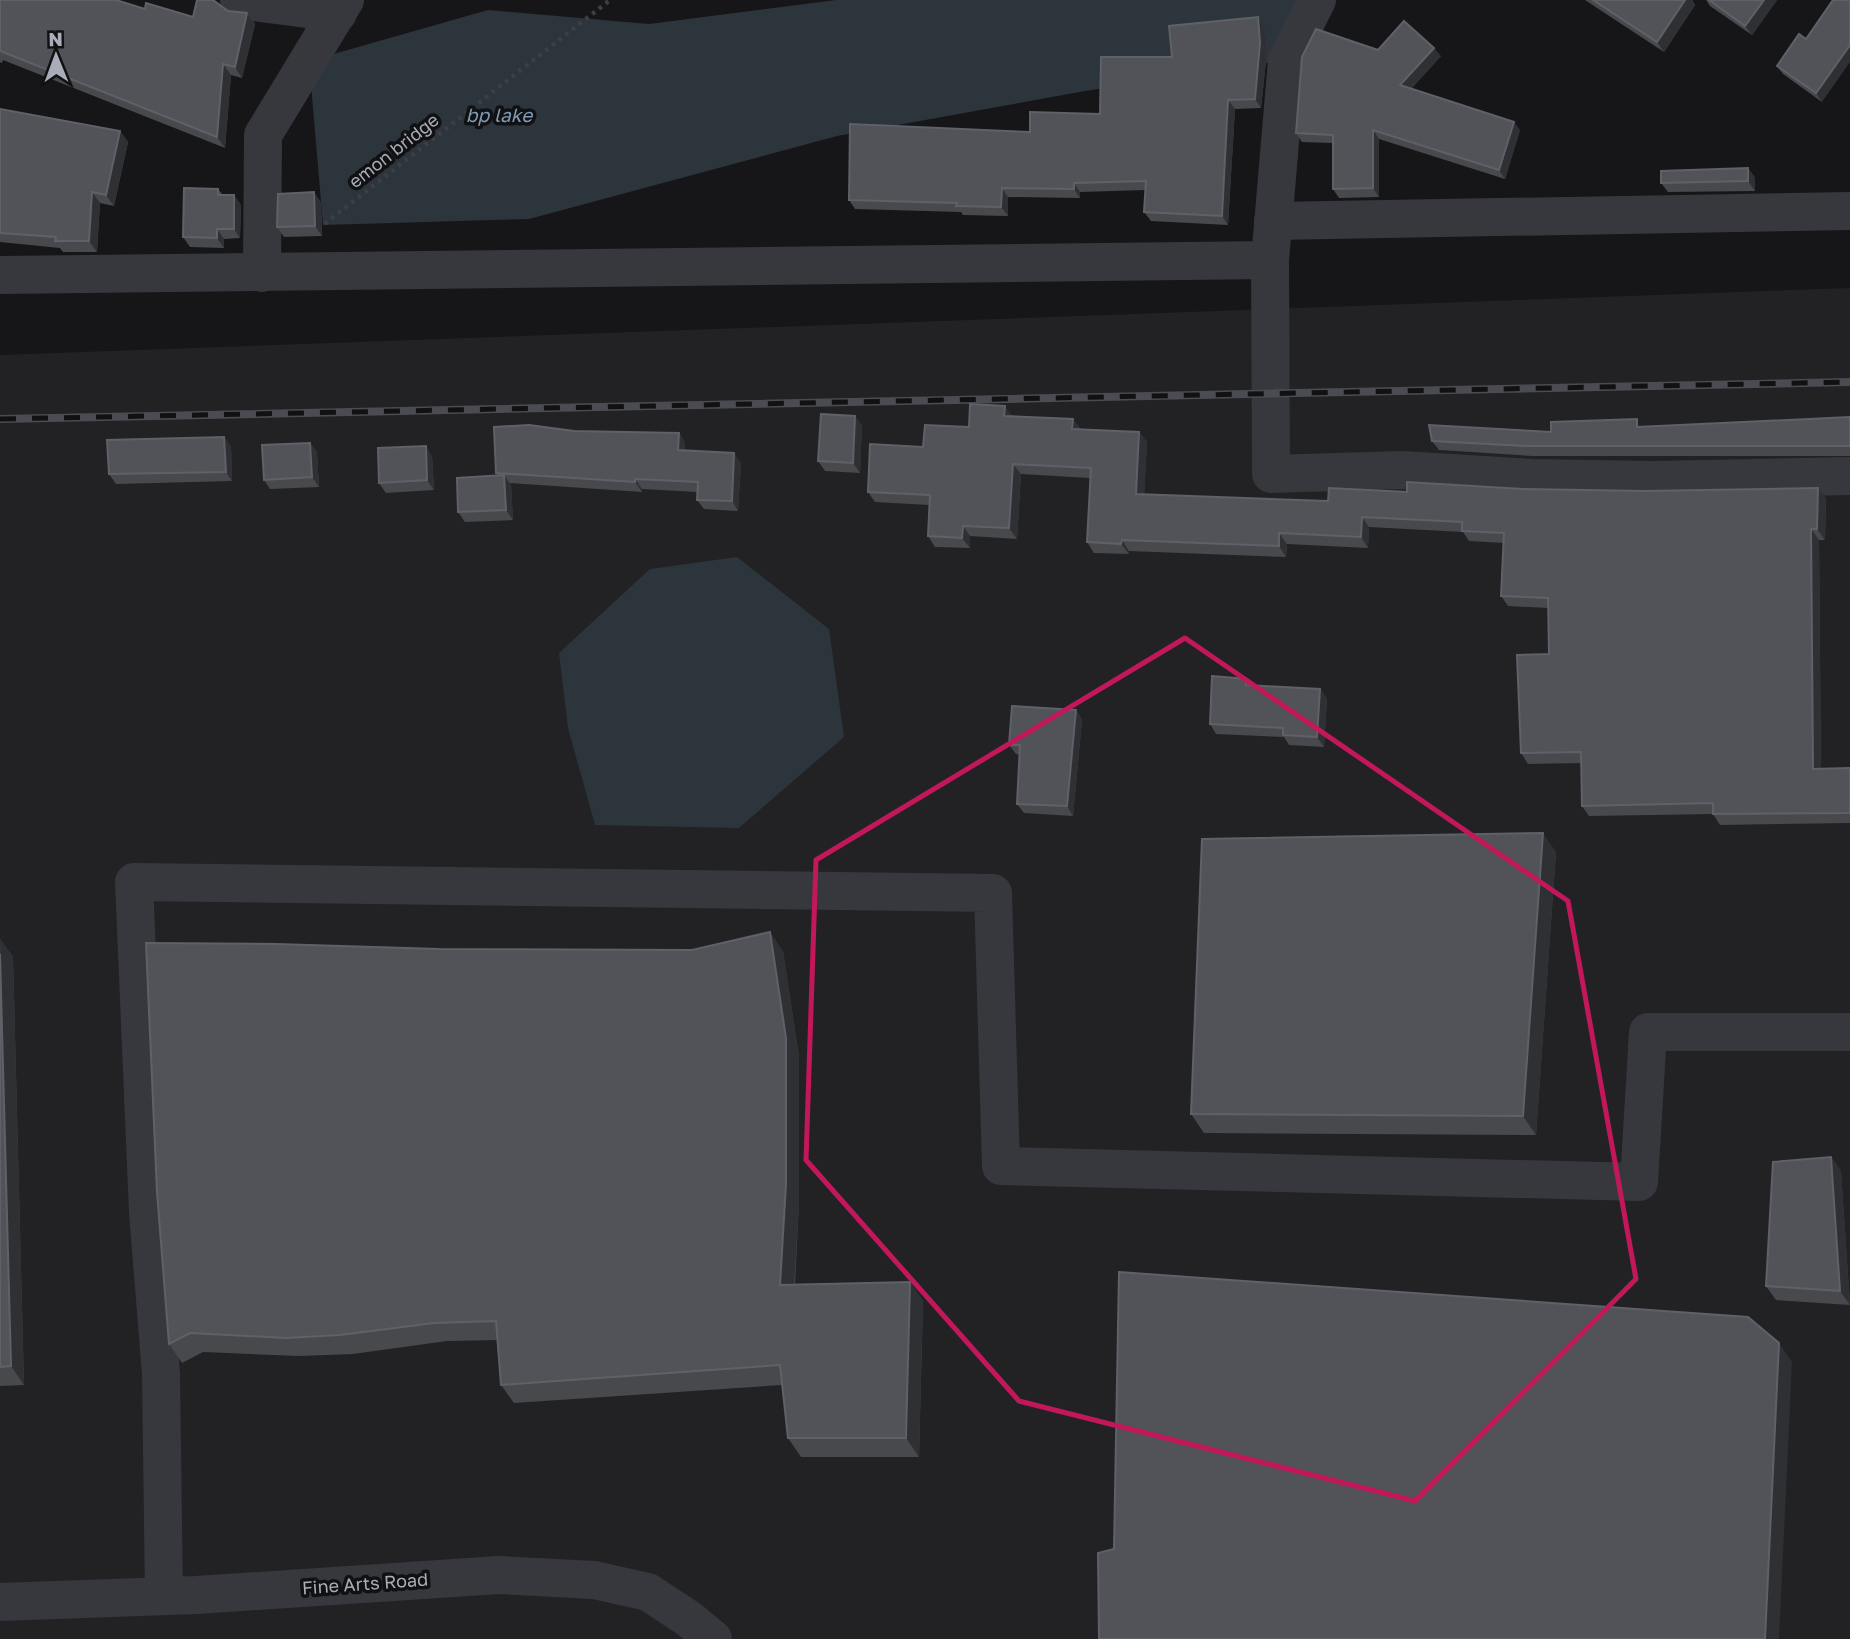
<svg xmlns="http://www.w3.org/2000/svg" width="1850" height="1639" font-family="'Golos Text',sans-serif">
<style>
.built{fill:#222225}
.water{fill:#2c353c}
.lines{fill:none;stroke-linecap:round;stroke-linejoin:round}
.path{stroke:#3d3f44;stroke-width:4.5;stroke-dasharray:3.5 5;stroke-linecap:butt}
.minor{stroke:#37383d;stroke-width:38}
.rail-casing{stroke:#4a4c52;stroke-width:8}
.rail{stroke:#111113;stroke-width:5;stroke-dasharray:16;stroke-linecap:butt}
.wall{fill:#47494d}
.shaded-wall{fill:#2f3033}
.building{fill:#525359;stroke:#5f6168;stroke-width:2}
.marked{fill:none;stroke:#c2185b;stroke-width:5;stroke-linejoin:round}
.labels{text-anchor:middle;stroke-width:7;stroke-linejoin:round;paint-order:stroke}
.street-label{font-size:18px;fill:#a8adb8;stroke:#111113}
.water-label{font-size:19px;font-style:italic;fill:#7f9bb3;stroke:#111113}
</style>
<rect width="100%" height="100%" fill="#161618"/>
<polygon class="built" points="1850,288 1850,1639 0,1639 0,355"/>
<g class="water">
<polygon points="836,0 1317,0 1287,60 1085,91 837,136 529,219 323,225 309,61 488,10 649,24"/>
<polygon points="737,557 829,629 844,737 739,828 595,825 568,728 559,653 650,569"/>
</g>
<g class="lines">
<polyline class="path" points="318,229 610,0"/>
<g class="minor">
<polyline points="239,0 338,13"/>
<polyline points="1317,0 1287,60 1270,260 1271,474 1402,470 1532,478 1653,480 1850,476"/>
<polyline points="1273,221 1850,211"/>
<polyline points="262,273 263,135 345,0"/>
<polyline points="0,275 1270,260"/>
<polyline points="164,1596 161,1374 148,1212 134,882 993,893 1001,1166 1639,1182 1648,1032 1850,1032"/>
<polyline points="0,1602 196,1595 499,1575 594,1580 648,1592 689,1619 713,1639"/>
</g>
<g class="rail-casing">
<polyline id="rail" points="0,419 1850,382"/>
</g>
<use href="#rail" class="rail"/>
</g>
<g class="wall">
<polygon points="0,0 145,9 193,17 228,11 247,13 255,24 242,78 231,75 225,148 3,60 2,63 0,62"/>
<polygon points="1585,0 1692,0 1695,5 1664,52"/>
<polygon points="1706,0 1777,0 1752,35 1710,6"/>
<polygon points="1258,17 1265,26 1267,52 1261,108 1235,109 1228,225 1151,221 1144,212 1145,190 1080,192 1080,198 1008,197 1008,216 963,215 961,212 855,209 849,200 1030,132 1100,114 1172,57"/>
<polygon points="1806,39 1822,102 1783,74 1777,66"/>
<polygon points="1378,50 1441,56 1411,89 1520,130 1505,179 1379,139 1379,197 1339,198 1333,189 1333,143 1302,142 1296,133"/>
<polygon points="0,109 120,131 128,142 114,206 100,203 97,252 63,252 60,248 0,242"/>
<polygon points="1748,168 1755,178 1755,191 1668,192 1661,183"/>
<polygon points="218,189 223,195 234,195 241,205 240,238 224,239 224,248 190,247 183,237"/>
<polygon points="321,202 322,236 284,237 277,227"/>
<polygon points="1012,416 1073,419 1080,429 1139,432 1147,442 1144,494 1328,501 1407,492 1523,489 1826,498 1825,540 1819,540 1821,769 1850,768 1850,823 1720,825 1713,814 1589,816 1582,806 1581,763 1528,764 1521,753 1549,654 1548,608 1508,606 1501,596 1504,543 1469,541 1463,532 1369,527 1368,548 1287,544 1286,557 1129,551 1129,554 1094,553 1087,542 1090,478 1021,474 1017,539 970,536 970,548 935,547 928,536 929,505 875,502 868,492 923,447 969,427"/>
<polygon points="1850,417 1850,456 1533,456 1439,450 1432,441 1642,427"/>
<polygon points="862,425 860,473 825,471 818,461"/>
<polygon points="574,431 679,433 685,443 685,451 741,463 738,511 704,509 697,500 697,492 642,489 642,492 510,483 511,485 513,520 465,522 458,512 498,476 496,473"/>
<polygon points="224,437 231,447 232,481 116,484 109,474"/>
<polygon points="310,443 317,452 319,487 270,489 264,480"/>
<polygon points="432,456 434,490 386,493 379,483"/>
<polygon points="1252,686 1320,689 1327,699 1324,747 1289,745 1284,737 1216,734 1210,724"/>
<polygon points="1076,710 1082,720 1073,816 1024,813 1017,804 1020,755 1016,754 1009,745"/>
<polygon points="1556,852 1536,1135 1204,1133 1191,1114"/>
<polygon points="0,939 13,957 24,1385 0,1386"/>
<polygon points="439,949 783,951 799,1057 799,1203 795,1284 910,1282 923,1301 919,1457 801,1457 788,1438 782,1385 514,1403 501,1385 497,1340 447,1341 353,1354 299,1356 203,1352 182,1363 169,1344"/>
<polygon points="1831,1157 1841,1171 1850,1305 1776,1300 1766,1286"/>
</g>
<g class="shaded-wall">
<polygon points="1685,0 1692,0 1695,5 1664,52 1657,42"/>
<polygon points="1764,0 1777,0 1752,35 1745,26"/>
<polygon points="247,13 255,24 242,78 235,67"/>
<polygon points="1258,17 1265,26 1267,52 1261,108 1255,99"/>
<polygon points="1850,45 1850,62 1822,102 1816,93"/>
<polygon points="1434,48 1441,56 1406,94 1400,85"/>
<polygon points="223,64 231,75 225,148 217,137"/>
<polygon points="1228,100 1235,109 1228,225 1222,216"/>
<polygon points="1514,122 1520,130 1505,179 1499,170"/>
<polygon points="1373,130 1379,139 1379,197 1373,188"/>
<polygon points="120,131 128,142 114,206 106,195"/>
<polygon points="1748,168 1755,178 1755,191 1748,181"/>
<polygon points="1074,183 1080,192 1080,198 1074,189"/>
<polygon points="1002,188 1008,197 1008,216 1001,207"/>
<polygon points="92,192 100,203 97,252 89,241"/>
<polygon points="314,192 321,202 322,236 315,226"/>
<polygon points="234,195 241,205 240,238 234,229"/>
<polygon points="217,229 224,239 224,248 217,238"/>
<polygon points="1005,406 1012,416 1004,416"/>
<polygon points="855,416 862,425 860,473 853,463"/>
<polygon points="1073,419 1080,430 1072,429"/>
<polygon points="1139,432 1147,442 1144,504 1136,494"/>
<polygon points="679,433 685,443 685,460 678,450"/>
<polygon points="224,437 231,447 232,481 226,472"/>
<polygon points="310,443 317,452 319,487 312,477"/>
<polygon points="426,446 432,456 434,490 427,480"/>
<polygon points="734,453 741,463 738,511 732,501"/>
<polygon points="1013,464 1021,474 1017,539 1009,528"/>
<polygon points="504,475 511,485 513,520 506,510"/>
<polygon points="635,479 642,489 642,492 635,482"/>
<polygon points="1818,488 1826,498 1825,540 1817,529"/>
<polygon points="1362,517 1369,527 1368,548 1361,537"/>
<polygon points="963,526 970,536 970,548 962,538"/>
<polygon points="1811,529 1819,540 1821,779 1813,769"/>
<polygon points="1279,533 1287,544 1286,557 1279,546"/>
<polygon points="1122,540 1129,551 1129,554 1121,544"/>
<polygon points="1320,689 1327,699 1324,747 1317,737"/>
<polygon points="1076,710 1082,720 1073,816 1067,806"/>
<polygon points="1543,833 1556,852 1536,1135 1523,1116"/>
<polygon points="770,932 783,951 799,1057 799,1203 793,1303 780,1285"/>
<polygon points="0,939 13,957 24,1385 11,1366"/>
<polygon points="1831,1157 1841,1171 1850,1305 1840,1291"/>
<polygon points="910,1282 923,1301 919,1457 906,1438"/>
<polygon points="1779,1343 1792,1362 1779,1639 1765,1639"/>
</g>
<g class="building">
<polygon points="0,0 116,0 145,9 146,3 193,17 197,0 213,0 228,11 247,13 235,67 223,64 217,137 0,51"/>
<polygon points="1593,0 1685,0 1657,42"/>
<polygon points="1709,0 1764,0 1745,26"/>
<polygon points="1833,0 1850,0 1850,45 1816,93 1777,66 1799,34 1806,39"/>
<polygon points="1258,17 1260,43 1255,99 1228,100 1222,216 1144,212 1146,181 1074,183 1074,189 1002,188 1001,207 956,206 957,203 849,200 850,124 1030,132 1030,112 1100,114 1101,57 1172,57 1169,26"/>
<polygon points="1404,21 1434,48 1400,85 1514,122 1499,170 1373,130 1373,188 1333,189 1333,135 1296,133 1302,57 1316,29 1378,50"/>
<polygon points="0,109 120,131 106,195 92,192 89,241 55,241 56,237 0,233"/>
<polygon points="1748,168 1748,181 1661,183 1661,171"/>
<polygon points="184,188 218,189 218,195 234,195 234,229 217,229 217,238 183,237"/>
<polygon points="314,192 315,226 277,227 278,194"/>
<polygon points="970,404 1005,406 1004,416 1073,419 1072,429 1139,432 1136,494 1328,501 1329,488 1407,492 1407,482 1523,489 1645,491 1818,488 1817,529 1811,529 1813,769 1850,768 1850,813 1713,814 1713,803 1582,806 1581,752 1521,753 1517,655 1549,654 1548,598 1501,596 1504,533 1462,531 1462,522 1362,517 1361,537 1279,533 1279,546 1122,540 1121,544 1087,542 1091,468 1013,464 1009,528 963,526 962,538 928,536 930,495 868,492 870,444 923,447 925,425 969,427"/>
<polygon points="821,414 855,416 853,463 818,461"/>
<polygon points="1850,417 1850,446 1526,446 1432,441 1429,425 1551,432 1551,422 1637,419 1637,427"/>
<polygon points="529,425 574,431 679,433 678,450 734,453 732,501 697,500 698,482 635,479 635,482 496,473 494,427"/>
<polygon points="224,437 226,472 109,474 107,440"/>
<polygon points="310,443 312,477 264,480 262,445"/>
<polygon points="426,446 427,480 379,483 378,448"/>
<polygon points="504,475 506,510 458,512 457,478"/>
<polygon points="1212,676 1247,679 1246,685 1320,689 1317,737 1283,735 1283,728 1210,724"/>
<polygon points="1012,706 1076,710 1067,806 1017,804 1020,745 1009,745"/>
<polygon points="1543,833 1523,1116 1191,1114 1202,839"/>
<polygon points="770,932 786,1038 786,1184 780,1285 910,1282 906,1438 788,1438 780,1365 501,1385 496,1321 434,1323 340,1335 286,1338 190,1333 169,1344 157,1192 146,943 276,944 439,949 692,950"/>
<polygon points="0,954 11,1366 0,1367"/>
<polygon points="1831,1157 1840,1291 1766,1286 1773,1162"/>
<polygon points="1119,1272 1748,1317 1779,1343 1765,1639 1099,1639 1098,1553 1114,1549"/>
</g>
<path class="marked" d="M1185,638L1568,901L1636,1279L1415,1501L1019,1401L806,1160L816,860Z"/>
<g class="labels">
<g class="street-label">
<text transform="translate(394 151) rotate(-38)" y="6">emon bridge</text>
<text transform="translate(365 1584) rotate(-4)" y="6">Fine Arts Road</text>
</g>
<g class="water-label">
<text x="499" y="122">bp lake</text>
</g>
</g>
<g transform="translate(56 56) rotate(359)" stroke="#111113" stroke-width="5" paint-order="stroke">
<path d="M0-5L12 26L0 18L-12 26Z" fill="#a8adb8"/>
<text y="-10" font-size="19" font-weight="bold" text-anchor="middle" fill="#a8adb8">N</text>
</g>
</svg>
